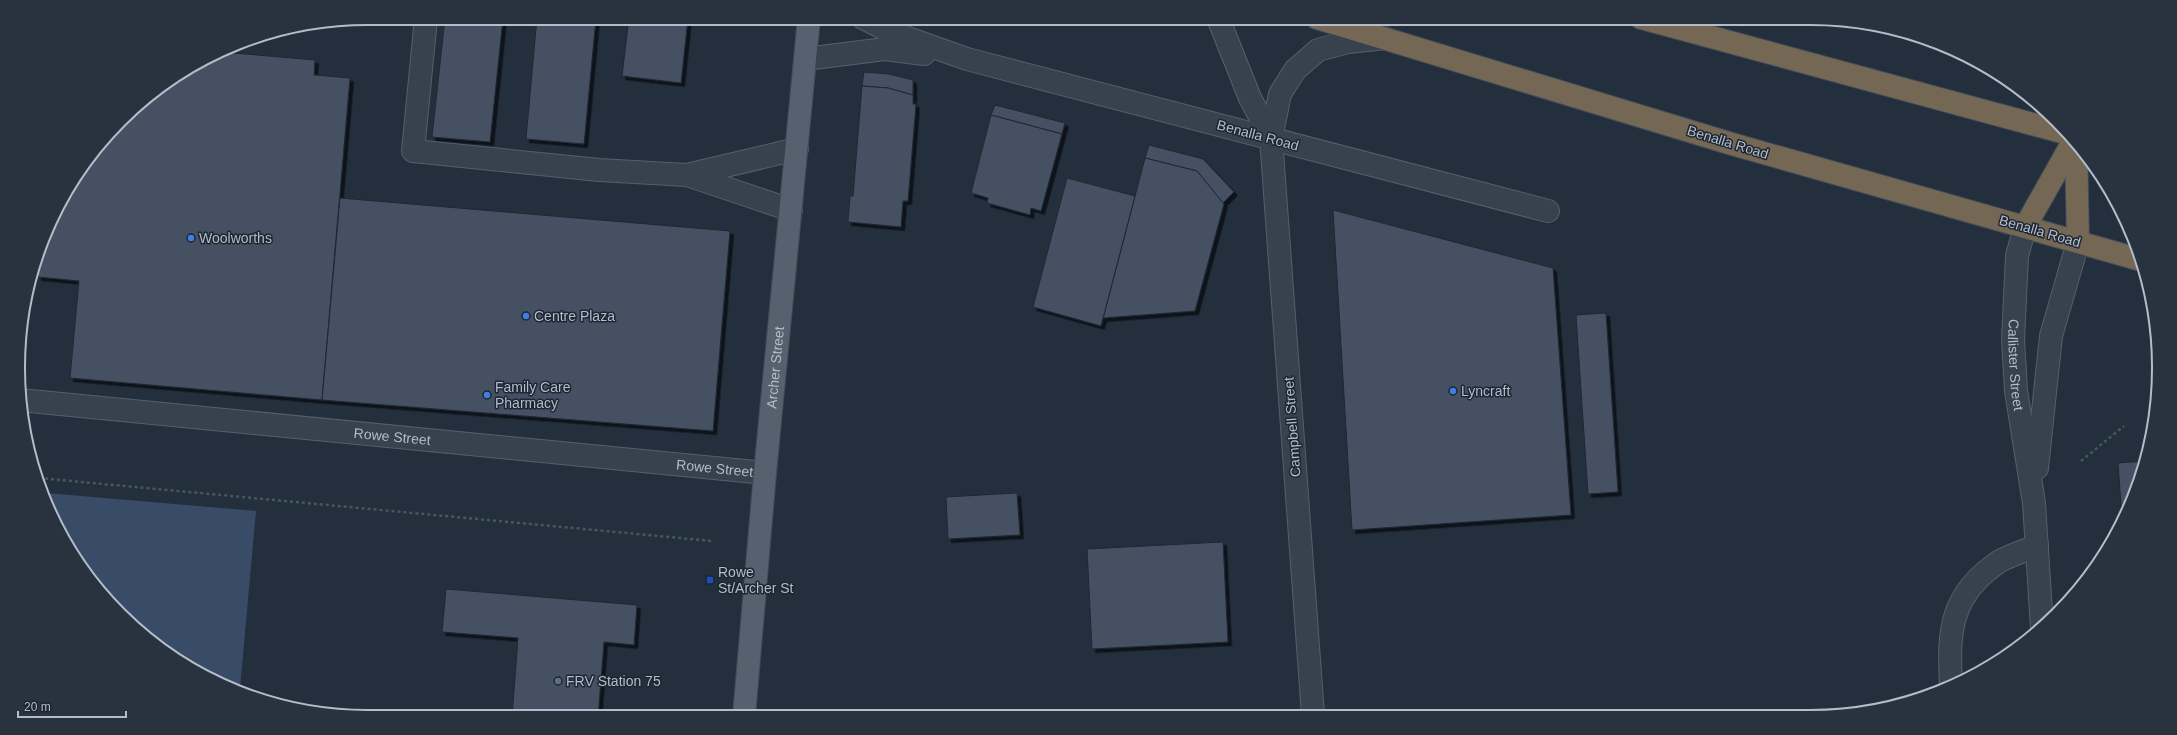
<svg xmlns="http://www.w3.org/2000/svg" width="2177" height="735" font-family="Arial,sans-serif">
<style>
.water{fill:#394c67}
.building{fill:#455162;stroke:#1f2835;filter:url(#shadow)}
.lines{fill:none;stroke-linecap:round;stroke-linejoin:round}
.minor-casing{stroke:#565f6c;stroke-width:24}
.major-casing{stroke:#414a57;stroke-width:24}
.highway-casing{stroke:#434c59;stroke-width:24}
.path{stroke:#44595c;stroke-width:2.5;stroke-dasharray:3 3;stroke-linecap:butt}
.minor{stroke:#38414e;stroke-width:22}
.major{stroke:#56606e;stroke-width:22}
.highway{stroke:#746855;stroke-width:22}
.shop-dot{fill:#3f7fe0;stroke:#1d2633;stroke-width:1.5}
.transit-dot{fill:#1a4fb4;stroke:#1d2633;stroke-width:1.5}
.service-dot{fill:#5c6f8a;stroke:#1d2633;stroke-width:1.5}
.labels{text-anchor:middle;stroke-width:3;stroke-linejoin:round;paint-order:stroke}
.street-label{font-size:14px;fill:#b4bcc9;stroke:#1d2633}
.poi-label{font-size:14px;fill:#b4bcc9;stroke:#1d2633;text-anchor:start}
.rim{fill:none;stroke:#b4bcc9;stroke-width:2}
</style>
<defs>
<filter id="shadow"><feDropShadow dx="3.5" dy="3.5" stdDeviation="0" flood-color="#0009"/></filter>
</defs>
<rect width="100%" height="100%" fill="#242f3e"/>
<polygon class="water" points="46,493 256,511 240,688 173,658 121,615 77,562"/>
<g class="building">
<polygon points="445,18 503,18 490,142 432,137"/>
<polygon points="537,18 596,18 584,144 526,139"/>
<polygon points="629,18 688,18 681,83 622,76"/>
<polygon points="222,52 315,60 314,75 350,78 322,400 70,378 79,281 38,277 39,263 54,213 90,155 137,105"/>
<polygon points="864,72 889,74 913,80 913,95 888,88 862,86"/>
<polygon points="862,86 888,88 913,95 913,104 916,104 908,201 903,201 901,227 848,222 850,196 853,196"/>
<polygon points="995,105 1065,123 1062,134 991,115"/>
<polygon points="991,115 1062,134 1041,211 1031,208 1030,215 987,203 988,198 971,193"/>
<polygon points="1149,145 1203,159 1234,192 1223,203 1197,171 1145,158"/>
<polygon points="1145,158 1197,171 1224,204 1195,311 1103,318"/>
<polygon points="1067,178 1135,196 1101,326 1033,307"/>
<polygon points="340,198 730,231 713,431 322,400"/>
<polygon points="1333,210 1553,268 1571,515 1352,530"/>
<polygon points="1606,313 1618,492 1588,494 1576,315"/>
<polygon points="2146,461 2122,518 2118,463"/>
<polygon points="1017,493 1020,535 948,539 946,497"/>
<polygon points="1223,542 1228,642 1092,649 1087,549"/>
<polygon points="446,589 637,605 634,645 604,642 598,717 512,717 518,638 442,632"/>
</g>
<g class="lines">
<g class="minor-casing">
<g id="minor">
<polyline points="426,18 413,151 599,170 687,175 791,210"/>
<polyline points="863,18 891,32 967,59 1548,211"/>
<polyline points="1218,18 1250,98 1271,138"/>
<polyline points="805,59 885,49 924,54"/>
<polyline points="687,175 797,149"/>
<path id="s1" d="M2025,227L2017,256L2013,339L2016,391L2034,503L2042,628"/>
<path id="s2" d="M20,400L765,473"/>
<polyline points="2037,468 2051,336 2078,242"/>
<path d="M1951,685C1948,631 1950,594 2000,561C2011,555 2025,551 2037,545"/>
<polyline points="1313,715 1271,138 1280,94 1295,70 1318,50 1348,42 1385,38"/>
</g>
</g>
<g class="major-casing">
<g id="major">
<path id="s3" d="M744,716L765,473L809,18"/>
</g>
</g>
<g class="highway-casing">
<g id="highway">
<polyline points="1317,18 1732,144 2141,260"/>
<polyline points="1641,18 2069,134"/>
<polyline points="2076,143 2078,242"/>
<polyline points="2025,227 2074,140"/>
</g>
</g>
<g class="path">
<polyline points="2081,461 2124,426"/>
<polyline points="39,478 712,541"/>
</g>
<use href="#minor" class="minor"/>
<use href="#major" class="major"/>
<use href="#highway" class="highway"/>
</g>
<g class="shop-dot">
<circle cx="191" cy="238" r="4"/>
<circle cx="526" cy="316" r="4"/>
<circle cx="1453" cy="391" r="4"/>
<circle cx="487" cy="395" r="4"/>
</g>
<rect class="transit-dot" x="706" y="576" width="8" height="8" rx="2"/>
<circle class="service-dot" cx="558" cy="681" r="4"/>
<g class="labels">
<g class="street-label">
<text transform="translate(1258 135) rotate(15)" y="5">Benalla Road</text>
<text transform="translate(1728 142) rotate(17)" y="5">Benalla Road</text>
<text transform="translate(2040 231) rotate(16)" y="5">Benalla Road</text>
<text dy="5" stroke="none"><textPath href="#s1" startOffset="139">Callister Street</textPath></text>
<text dy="5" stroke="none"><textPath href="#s3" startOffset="350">Archer Street</textPath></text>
<text transform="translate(1292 427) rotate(-94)" y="5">Campbell Street</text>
<text dy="5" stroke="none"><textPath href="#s2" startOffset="374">Rowe Street</textPath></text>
<text dy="5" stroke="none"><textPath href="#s2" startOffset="698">Rowe Street</textPath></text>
</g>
<g class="poi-label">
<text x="199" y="243">Woolworths</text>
<text x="534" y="321">Centre Plaza</text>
<text x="495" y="392">Family Care<tspan x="495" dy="16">Pharmacy</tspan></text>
<text x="1461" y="396">Lyncraft</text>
<text x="718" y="577">Rowe<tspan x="718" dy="16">St/Archer St</tspan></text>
<text x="566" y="686">FRV Station 75</text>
</g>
</g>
<path d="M0 0H2177V735H0ZM367 25H1810A342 342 0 0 1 2152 367V368A342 342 0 0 1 1810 710H367A342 342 0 0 1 25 368V367A342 342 0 0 1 367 25Z" fill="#29323f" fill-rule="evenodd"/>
<path class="rim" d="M367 25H1810A342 342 0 0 1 2152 367V368A342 342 0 0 1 1810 710H367A342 342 0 0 1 25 368V367A342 342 0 0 1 367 25Z"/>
<path d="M18 711v6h108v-6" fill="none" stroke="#b4bcc9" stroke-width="2"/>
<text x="24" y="711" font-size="12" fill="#b4bcc9" stroke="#1d2633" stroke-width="3" paint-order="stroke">20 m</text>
</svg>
